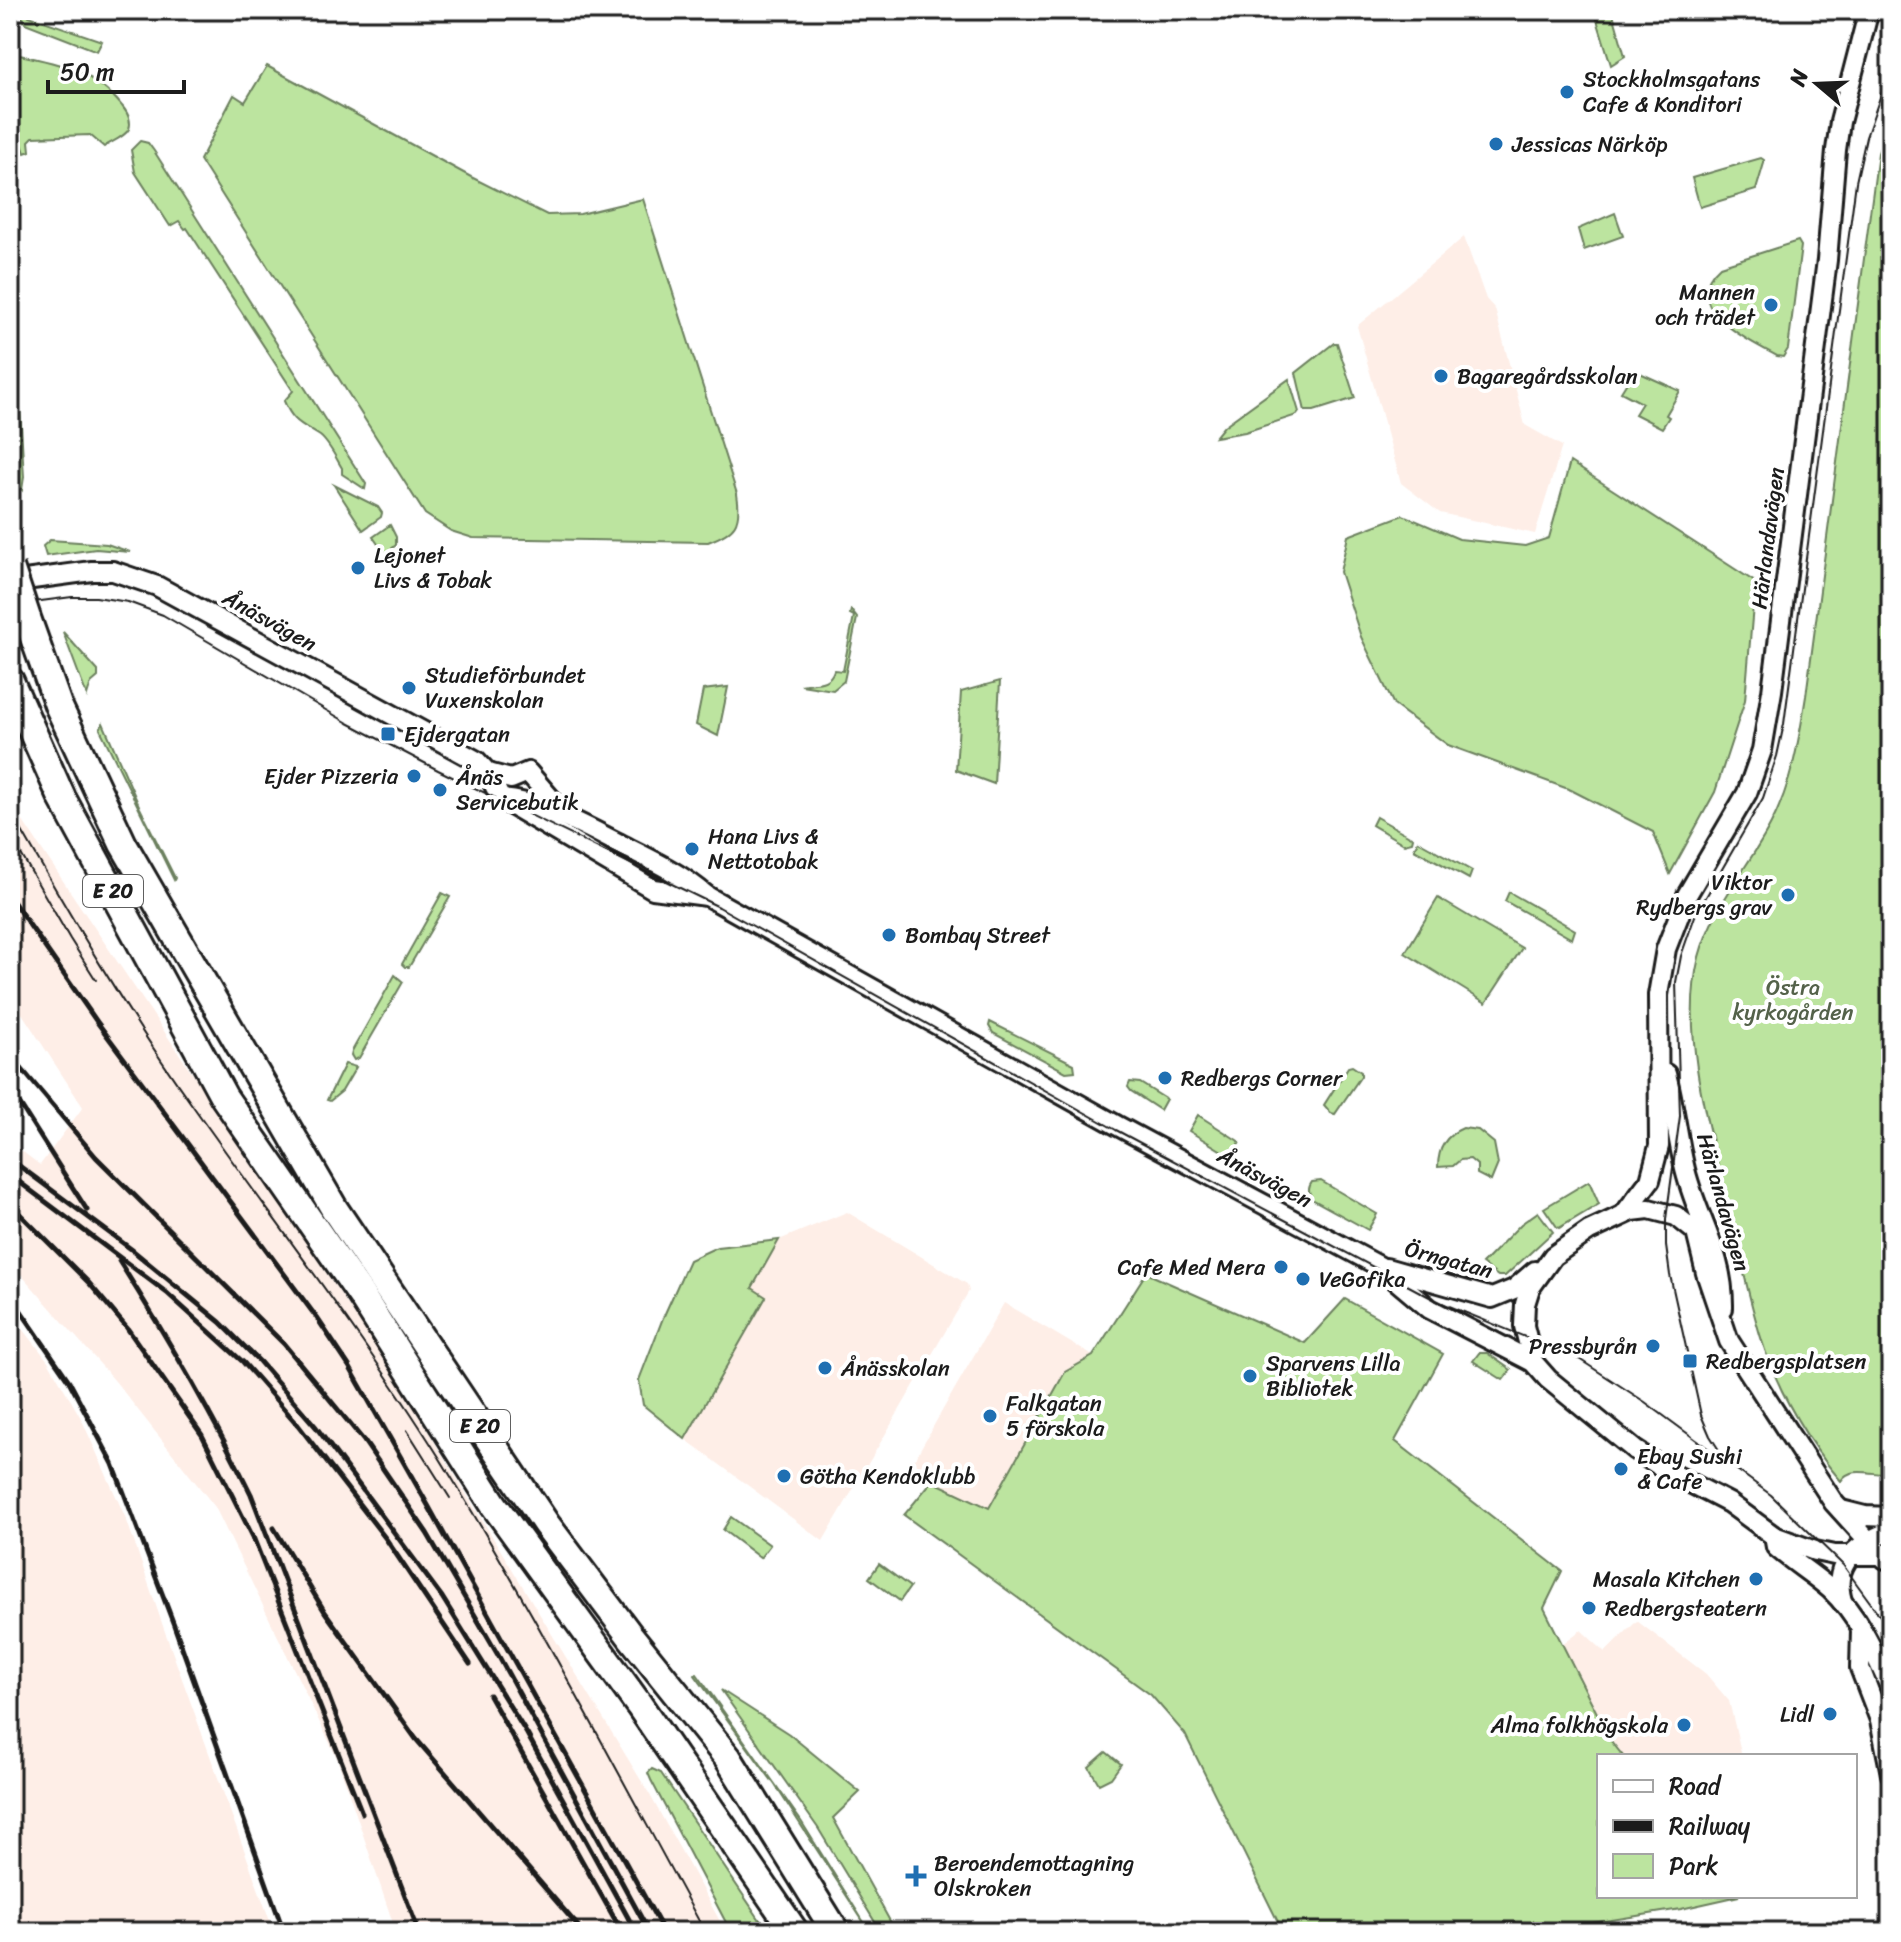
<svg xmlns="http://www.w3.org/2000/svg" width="1901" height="1942" font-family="Sriracha,sans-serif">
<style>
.built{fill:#feeee7}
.green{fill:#bce49f;stroke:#6c805e;stroke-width:2}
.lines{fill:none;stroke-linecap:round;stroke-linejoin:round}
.minor-casing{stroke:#1c1c1c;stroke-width:24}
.highway-casing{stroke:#1c1c1c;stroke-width:32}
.minor{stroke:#fff;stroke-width:18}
.highway{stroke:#fff;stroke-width:26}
.tram{stroke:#1c1c1c;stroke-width:2}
.rail{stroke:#1c1c1c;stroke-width:5}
.highway-bridge-casing{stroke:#1c1c1c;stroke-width:32;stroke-linecap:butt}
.highway-bridge{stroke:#fff;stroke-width:26}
.poi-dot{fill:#1f6fb2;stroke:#fff;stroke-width:3}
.labels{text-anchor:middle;stroke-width:8;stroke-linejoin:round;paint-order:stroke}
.shield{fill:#fff;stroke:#606060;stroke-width:2}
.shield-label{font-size:20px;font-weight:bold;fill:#1c1c1c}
.poi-label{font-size:22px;fill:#1c1c1c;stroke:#fff;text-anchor:start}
.street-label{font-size:22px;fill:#1c1c1c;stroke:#fff}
.park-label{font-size:22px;fill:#54624a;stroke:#fff}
</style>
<rect width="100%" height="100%" fill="#fff"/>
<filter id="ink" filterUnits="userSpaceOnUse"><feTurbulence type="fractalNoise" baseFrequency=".0125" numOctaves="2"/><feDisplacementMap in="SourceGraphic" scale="16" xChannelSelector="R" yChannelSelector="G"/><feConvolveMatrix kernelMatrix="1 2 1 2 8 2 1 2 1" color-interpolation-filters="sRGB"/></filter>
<g filter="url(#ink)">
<g class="built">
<polygon points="1464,237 1486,299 1495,309 1525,425 1562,446 1535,534 1440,513 1401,483 1357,326"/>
<polygon points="10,802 379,1351 650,1795 726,1932 396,1932 337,1758 215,1507 115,1381 10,1262 10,1142 40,1165 83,1107 10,995"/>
<polygon points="847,1212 967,1284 969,1291 823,1541 685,1439 766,1297 751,1288 779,1240"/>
<polygon points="1004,1303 1093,1356 1065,1372 989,1508 932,1481 914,1460"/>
<polygon points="10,1312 48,1361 81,1418 127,1521 164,1629 274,1932 10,1932"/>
<polygon points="1637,1621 1706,1674 1729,1701 1742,1756 1623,1756 1611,1741 1562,1644 1581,1630 1605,1652"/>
</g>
<g class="green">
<polygon points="19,10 31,10 29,16 102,41 97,51 25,23"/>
<polygon points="1594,10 1612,10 1625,56 1611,65"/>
<path d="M19,55C60,63 95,72 122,106C127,112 132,121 129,129C125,137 111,142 104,147L90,135L33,137L29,141L30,151L25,153L20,138Z"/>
<path d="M267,66L471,177L547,215L580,214L643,199L737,494C742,524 735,532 708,542L473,538L451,531L425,514L200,160L234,95L245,102Z"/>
<path d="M1891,117V1485L1882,1474C1869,1473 1848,1467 1841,1481C1809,1444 1781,1396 1765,1350C1751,1310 1743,1267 1733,1226C1714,1145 1678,1040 1699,957C1712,907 1748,868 1771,824C1792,783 1799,740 1806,696L1878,153Z"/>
<path d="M140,141L148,143L154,151L366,484L365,489L342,474V468C336,458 329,443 320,436C302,424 293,423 284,401L293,391L187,228L185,229L179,221L170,226L135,172L131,150Z"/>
<polygon points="1761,158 1764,160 1764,163 1756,190 1700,207 1692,178"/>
<polygon points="1615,213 1623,236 1584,250 1578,229"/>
<polygon points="10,237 24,477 22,490 19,486 10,432"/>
<path d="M1798,241L1801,246L1788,349L1783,357L1777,356C1747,340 1676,305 1720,266Z"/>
<polygon points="1334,343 1337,343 1355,398 1314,411 1305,411 1296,373"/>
<polygon points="1640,373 1680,391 1666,415 1669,417 1662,428 1635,414 1642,403 1621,392 1631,376"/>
<polygon points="1289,379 1299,412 1297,415 1245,432 1215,437 1224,426"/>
<polygon points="1570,462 1755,582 1745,700 1715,792 1670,874 1653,832 1571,790 1448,745 1394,705 1361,637 1340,572 1348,536 1403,515 1459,539 1525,546 1549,538"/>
<polygon points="334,485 378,507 382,513 381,517 363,530"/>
<polygon points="390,525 396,537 396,545 385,554 373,537"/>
<polygon points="50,540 107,544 130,552 96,549 46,556 43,546"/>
<path d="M851,610L857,618L844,681L833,690L801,685C814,682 829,686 834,670L843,671L854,616L850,614Z"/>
<polygon points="63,632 98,671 98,677 91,683 87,696"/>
<polygon points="1000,681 994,784 956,770 961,692"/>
<polygon points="728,687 718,736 696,725 703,690"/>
<polygon points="103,723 140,808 175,878 174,880 100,729"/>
<polygon points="1376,817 1413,838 1412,842 1404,844 1372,825"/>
<polygon points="1418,841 1472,871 1469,879 1414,849"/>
<polygon points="1509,892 1575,930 1572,939 1505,901"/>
<polygon points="442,893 450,897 409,967 405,967 402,964"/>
<polygon points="1438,898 1522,948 1486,1003 1405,953"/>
<polygon points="395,975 403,982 359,1058 354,1060 351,1055 352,1051"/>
<polygon points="990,1022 1074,1064 1075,1071 1066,1072 993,1033 989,1026"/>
<polygon points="345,1064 356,1067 342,1091 330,1101 327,1100"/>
<polygon points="1352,1066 1361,1072 1361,1076 1335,1114 1331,1113 1324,1105 1348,1067"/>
<polygon points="1130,1082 1140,1083 1166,1099 1160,1110 1131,1091 1128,1087"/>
<polygon points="1198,1115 1240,1142 1232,1157 1189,1131"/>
<path d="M1463,1128L1478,1130L1494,1143L1498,1164L1491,1181L1477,1174V1165L1470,1159L1460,1160L1453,1166L1438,1167C1438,1149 1446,1135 1463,1128Z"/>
<path d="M1321,1181L1377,1214L1368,1230L1312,1199C1309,1192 1307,1189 1312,1182Z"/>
<polygon points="1589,1181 1599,1204 1559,1228 1557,1227 1544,1208"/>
<polygon points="1538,1212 1553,1232 1505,1276 1498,1276 1482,1264 1521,1224"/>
<polygon points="779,1240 752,1288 766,1297 685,1439 643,1405 639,1380 663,1318 689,1260 717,1247"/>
<polygon points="1146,1273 1305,1343 1345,1299 1443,1354 1395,1441 1562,1571 1544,1608 1611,1741 1623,1756 1599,1756 1599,1896 1739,1896 1681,1909 1536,1932 1283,1932 1185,1734 1151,1695 904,1515 932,1481 989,1508 1065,1372 1093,1356"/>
<polygon points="1479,1353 1487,1353 1511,1370 1503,1380 1473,1361"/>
<polygon points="731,1517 770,1545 760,1558 723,1530"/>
<polygon points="879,1564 910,1587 900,1601 869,1578"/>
<polygon points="697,1674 801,1821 870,1932 775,1785 695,1675"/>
<polygon points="721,1690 789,1734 860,1792 833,1818 896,1932 881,1932 818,1828"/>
<polygon points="1106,1752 1121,1764 1111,1778 1099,1784 1089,1767"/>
<polygon points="652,1769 661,1773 768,1932 731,1932 651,1780 648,1773"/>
</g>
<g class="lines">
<g class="minor-casing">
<g id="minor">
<polyline points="10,582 92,571 113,571 157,586 477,761 488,773 501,799 653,889 707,896"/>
<polyline points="488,773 511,779 528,772 564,814"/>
<path d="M501,799C544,802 584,826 622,845C652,860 682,874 707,896L1118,1126L1379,1266L1430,1309L1533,1362L1548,1379L1635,1450L1669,1472L1729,1503L1774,1536L1815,1551L1834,1555H1891"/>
<path d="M1666,1074C1674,1104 1677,1135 1684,1165C1695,1216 1724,1252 1723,1308"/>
<polyline points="1625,1213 1650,1180 1659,1146 1658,995 1666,949 1687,895 1747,793 1762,750 1772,691 1827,260 1836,150 1840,122 1869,10"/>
<polyline points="1386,1268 1492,1298 1514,1289 1535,1271"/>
<polyline points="1533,1362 1524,1326 1525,1304 1530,1288 1553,1256 1589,1231 1632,1211 1649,1209 1676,1216 1696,1232 1706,1273 1729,1341 1834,1503 1885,1559"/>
<polyline points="1841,1510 1865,1516 1891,1517"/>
<path d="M1774,1536L1776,1547C1793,1562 1813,1574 1830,1589C1859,1616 1875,1654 1891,1689"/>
<path d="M1842,1601C1831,1563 1858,1543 1891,1531"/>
<polyline points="1861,1630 1860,1668 1880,1720 1891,1774"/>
</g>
</g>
<g class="highway-casing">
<g id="highway">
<polyline points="27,618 58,705 123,844 335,1210 546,1524 631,1637 728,1758 836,1932"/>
<polyline points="10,681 62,798 224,1097 361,1295 494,1505 639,1705 795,1932"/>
</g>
</g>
<use href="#minor" class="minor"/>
<use href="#highway" class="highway"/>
<g class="tram">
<polyline points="10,605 72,597 96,597 128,602 163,615 348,723 438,770 719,907 1116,1130 1437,1301 1579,1359 1645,1402 1771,1495 1843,1565 1891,1631"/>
<path d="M10,810C68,912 127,1014 195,1109C277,1225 364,1337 439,1457C534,1611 618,1773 705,1932"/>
<polyline points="10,835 70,939 96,980"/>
<polyline points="407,1430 450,1498"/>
<polyline points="1721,1453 1710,1436 1701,1415 1670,1275 1666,1246 1666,1219 1680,1116 1676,982 1681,956 1695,916 1763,798 1777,756 1784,724 1856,182 1866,137 1891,66"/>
</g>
<g class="rail">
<polyline points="10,897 97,1022 317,1318 349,1366 429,1507 664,1932"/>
<polyline points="10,1055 96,1157 284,1344 364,1441 427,1533 498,1655 649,1932"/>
<polyline points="10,1089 87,1210"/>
<polyline points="10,1159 131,1249 220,1322 259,1361 316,1427 442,1597 527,1734 636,1932"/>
<polyline points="10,1175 167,1293 243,1362 298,1425 386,1539 470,1664"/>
<polyline points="10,1204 89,1283 127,1328 202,1435 253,1537 362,1813"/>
<path d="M119,1261C167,1337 212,1414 251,1494L419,1932"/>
<polyline points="10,1295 69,1381 113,1464 174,1625 284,1932"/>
<polyline points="274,1528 325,1612 416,1739 583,1932"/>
<polyline points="489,1695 622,1932"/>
</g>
<g class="highway-bridge-casing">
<polyline id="highway-bridge" points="10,567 27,618"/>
</g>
<use href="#highway-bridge" class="highway-bridge"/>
</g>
</g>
<g class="poi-dot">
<circle cx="1567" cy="92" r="8"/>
<circle cx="1496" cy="144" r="8"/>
<circle cx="1771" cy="305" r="8"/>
<circle cx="1441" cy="376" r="8"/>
<circle cx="358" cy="568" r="8"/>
<circle cx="409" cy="688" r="8"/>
<rect x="380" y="726" width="16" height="16" rx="4"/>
<circle cx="414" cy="776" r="8"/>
<circle cx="440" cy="790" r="8"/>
<circle cx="692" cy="849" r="8"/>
<circle cx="1788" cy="895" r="8"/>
<circle cx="889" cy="935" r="8"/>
<circle cx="1165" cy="1078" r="8"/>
<circle cx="1281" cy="1267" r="8"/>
<circle cx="1303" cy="1279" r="8"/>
<circle cx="1653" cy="1346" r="8"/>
<rect x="1682" y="1353" width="16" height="16" rx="4"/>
<circle cx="825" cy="1368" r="8"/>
<circle cx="1250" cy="1376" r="8"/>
<circle cx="990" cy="1416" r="8"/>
<circle cx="1621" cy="1469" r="8"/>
<circle cx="784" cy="1476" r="8"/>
<circle cx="1756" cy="1579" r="8"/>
<circle cx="1589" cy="1608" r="8"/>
<circle cx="1830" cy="1714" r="8"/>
<circle cx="1684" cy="1725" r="8"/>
<path d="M912 1864h8v8h8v8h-8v8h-8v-8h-8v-8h8z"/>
</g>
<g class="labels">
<g class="shield">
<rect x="83" y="875" width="60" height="32" rx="6"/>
<rect x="450" y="1410" width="60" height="32" rx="6"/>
</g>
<g class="shield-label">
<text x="113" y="898">E 20</text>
<text x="480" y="1433">E 20</text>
</g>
<g class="poi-label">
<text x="1583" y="87">Stockholmsgatans<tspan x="1583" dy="25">Cafe &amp; Konditori</tspan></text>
<text x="1512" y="152">Jessicas Närköp</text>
<text x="1755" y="300" text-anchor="end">Mannen<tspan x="1755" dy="25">och trädet</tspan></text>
<text x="1457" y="384">Bagaregårdsskolan</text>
<text x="374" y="563">Lejonet<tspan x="374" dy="25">Livs &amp; Tobak</tspan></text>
<text x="425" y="683">Studieförbundet<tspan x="425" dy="25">Vuxenskolan</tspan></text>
<text x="404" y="742">Ejdergatan</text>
<text x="398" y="784" text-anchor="end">Ejder Pizzeria</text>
<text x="456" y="785">Ånäs<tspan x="456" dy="25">Servicebutik</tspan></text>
<text x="708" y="844">Hana Livs &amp;<tspan x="708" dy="25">Nettotobak</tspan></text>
<text x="1772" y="890" text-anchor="end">Viktor<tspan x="1772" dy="25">Rydbergs grav</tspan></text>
<text x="905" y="943">Bombay Street</text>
<text x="1181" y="1086">Redbergs Corner</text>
<text x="1265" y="1275" text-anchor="end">Cafe Med Mera</text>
<text x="1319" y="1287">VeGofika</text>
<text x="1637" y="1354" text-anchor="end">Pressbyrån</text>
<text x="1706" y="1369">Redbergsplatsen</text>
<text x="1266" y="1371">Sparvens Lilla<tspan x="1266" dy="25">Bibliotek</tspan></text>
<text x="841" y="1376">Ånässkolan</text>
<text x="1006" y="1411">Falkgatan<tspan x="1006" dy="25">5 förskola</tspan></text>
<text x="1637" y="1464">Ebay Sushi<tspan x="1637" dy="25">&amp; Cafe</tspan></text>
<text x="800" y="1484">Götha Kendoklubb</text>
<text x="1740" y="1587" text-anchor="end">Masala Kitchen</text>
<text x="1605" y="1616">Redbergsteatern</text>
<text x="1814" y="1722" text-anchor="end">Lidl</text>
<text x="1668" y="1733" text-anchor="end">Alma folkhögskola</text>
<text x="934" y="1871">Beroendemottagning<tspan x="934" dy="25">Olskroken</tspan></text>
</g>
<g class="street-label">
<text transform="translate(1767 538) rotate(-83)" y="8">Härlandavägen</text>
<text transform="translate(270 620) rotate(29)" y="8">Ånäsvägen</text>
<text transform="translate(1265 1177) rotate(28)" y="8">Ånäsvägen</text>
<text transform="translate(1724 1202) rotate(74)" y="8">Härlandavägen</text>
<text transform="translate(1449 1259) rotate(15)" y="8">Örngatan</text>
</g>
<g class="park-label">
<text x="1793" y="995">Östra<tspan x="1793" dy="25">kyrkogården</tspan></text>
</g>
</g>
<rect width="1901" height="1942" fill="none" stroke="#fff" stroke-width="40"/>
<rect x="20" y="20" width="1861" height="1902" fill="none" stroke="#1c1c1c" stroke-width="3" filter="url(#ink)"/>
<rect x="1597" y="1754" width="260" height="144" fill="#ffffff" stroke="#a4a4a4" stroke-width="2"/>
<rect x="1613" y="1780" width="40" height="12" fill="#ffffff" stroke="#a4a4a4" stroke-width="2"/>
<text x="1669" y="1794" font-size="24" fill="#1c1c1c">Road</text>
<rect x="1613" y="1820" width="40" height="12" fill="#1c1c1c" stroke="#a4a4a4" stroke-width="2"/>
<text x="1669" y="1834" font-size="24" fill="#1c1c1c">Railway</text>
<rect x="1613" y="1854" width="40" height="24" fill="#bce49f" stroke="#a4a4a4" stroke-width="2"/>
<text x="1669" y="1874" font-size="24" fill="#1c1c1c">Park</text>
<g transform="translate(1817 84) rotate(289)" stroke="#ffffff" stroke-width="6" paint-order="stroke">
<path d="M0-6L14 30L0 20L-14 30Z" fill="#1c1c1c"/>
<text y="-12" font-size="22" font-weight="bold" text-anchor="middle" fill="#1c1c1c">N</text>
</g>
<path d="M48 80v12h136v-12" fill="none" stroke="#1c1c1c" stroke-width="4"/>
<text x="60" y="80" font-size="24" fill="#1c1c1c" stroke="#ffffff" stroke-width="6" paint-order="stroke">50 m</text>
</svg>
